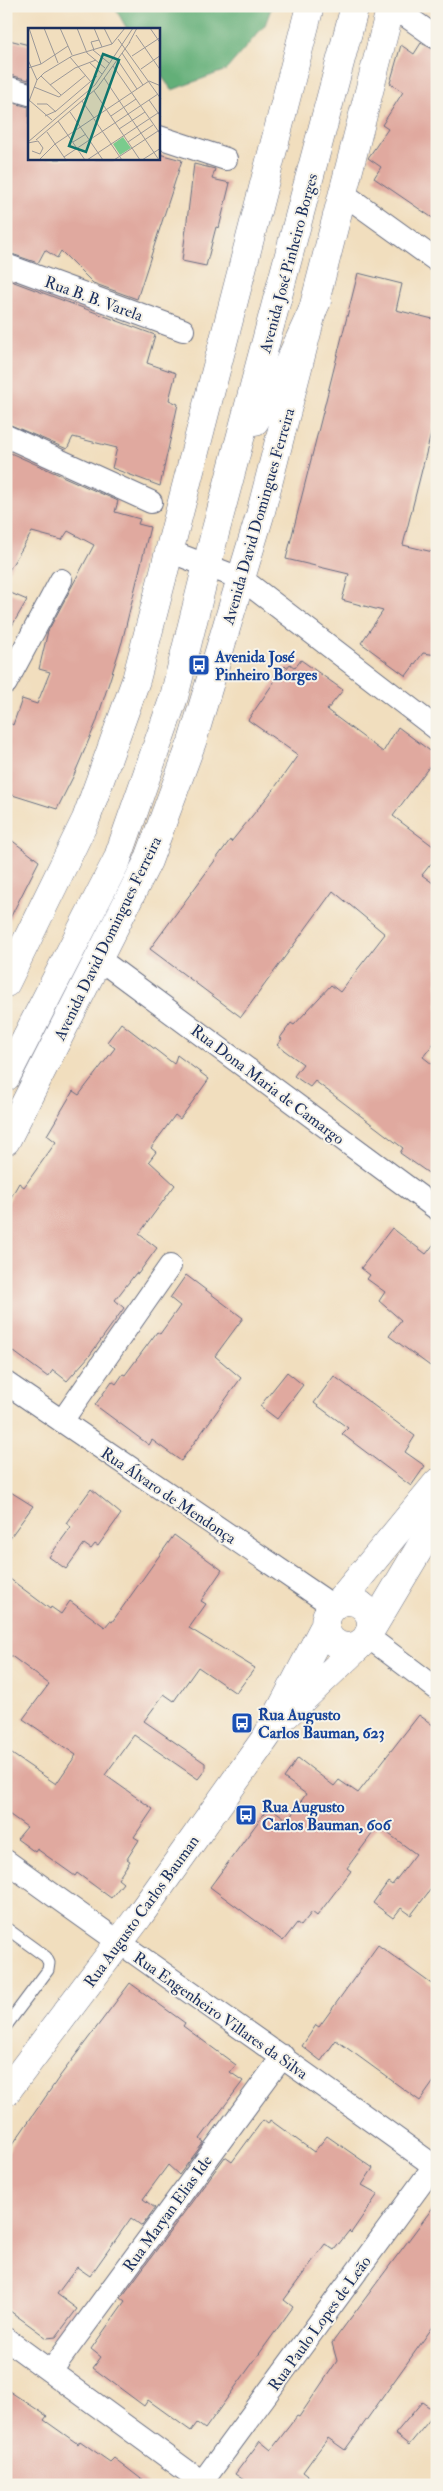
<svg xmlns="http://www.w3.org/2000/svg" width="443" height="2491" font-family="'IM FELL Double Pica',serif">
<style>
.forest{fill:#63af78;stroke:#3f6f6b}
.building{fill:#e0a99f}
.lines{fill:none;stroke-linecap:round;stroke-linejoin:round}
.lane-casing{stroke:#666c80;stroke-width:13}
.street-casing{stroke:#666c80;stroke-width:24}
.secondary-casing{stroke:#666c80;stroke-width:29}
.primary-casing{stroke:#666c80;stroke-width:29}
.lane{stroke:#fff;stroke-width:11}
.street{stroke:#fff;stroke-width:22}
.secondary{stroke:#fff;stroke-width:28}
.primary{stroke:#fff;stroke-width:28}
.labels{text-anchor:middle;stroke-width:4;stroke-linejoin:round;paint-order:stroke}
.street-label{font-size:16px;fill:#1b2f5e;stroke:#f7f3e8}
.transit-label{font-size:16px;font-weight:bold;fill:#164399;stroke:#f7f3e8;text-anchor:start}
.inset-road{fill:none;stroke:#9b9898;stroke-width:1}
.view{fill:#0f766e;fill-opacity:0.15;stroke:#0f766e;stroke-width:2.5}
.inset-edge{fill:none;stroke:#1b2f5e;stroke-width:2.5}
</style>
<rect width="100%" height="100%" fill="#f7f3e8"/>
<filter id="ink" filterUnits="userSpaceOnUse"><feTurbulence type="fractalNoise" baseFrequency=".02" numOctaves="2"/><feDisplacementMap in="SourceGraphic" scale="10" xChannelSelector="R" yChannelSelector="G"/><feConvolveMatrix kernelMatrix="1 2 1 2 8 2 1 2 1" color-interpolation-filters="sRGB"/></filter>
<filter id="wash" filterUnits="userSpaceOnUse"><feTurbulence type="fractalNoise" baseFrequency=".0096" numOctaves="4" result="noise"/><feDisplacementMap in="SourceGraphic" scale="20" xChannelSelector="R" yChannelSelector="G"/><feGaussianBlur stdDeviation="1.12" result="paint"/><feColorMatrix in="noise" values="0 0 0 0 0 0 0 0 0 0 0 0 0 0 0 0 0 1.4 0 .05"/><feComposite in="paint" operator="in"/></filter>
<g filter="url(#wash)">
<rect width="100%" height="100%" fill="#f1debe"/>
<polygon class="forest" points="114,6 272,6 265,25 226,70 172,90 159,73 159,29 127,29"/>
<g id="blocks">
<g class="building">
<polygon points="9,40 29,45 29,80 6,74 6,52"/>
<polygon points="421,43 437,51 437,221 374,178 381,167 368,158 388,129 382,125 403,92 390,83 401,45 414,54"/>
<polygon points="6,101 29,107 29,159 159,159 159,154 182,160 137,299 93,283 61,251 57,258 45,250 38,263 6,252"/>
<polygon points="194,164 215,169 212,179 230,183 219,228 216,227 206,266 182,261"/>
<polygon points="358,273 402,284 396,310 437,320 437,410 403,545 437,553 437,655 423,653 406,676 361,643 383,611 342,600 349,574 286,559"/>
<polygon points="6,279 155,335 147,363 176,373 169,400 178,404 160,486 112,468 117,448 73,437 67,449 6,423"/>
<polygon points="6,451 118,501 115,512 140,519 138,524 150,527 122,642 96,723 74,775 57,809 6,793 6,721 13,725 22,699 37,704 50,672 39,669 48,631 94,545 68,531 62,540 32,532 6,575"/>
<polygon points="6,591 27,600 6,636"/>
<polygon points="301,660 343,690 327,710 383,752 398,727 437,756 393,816 437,849 437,856 422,875 437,886 437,1039 423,1057 437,1068 437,1179 400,1153 403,1148 315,1081 310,1087 294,1076 303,1064 277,1045 282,1039 280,1038 291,1023 294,1025 331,985 340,992 385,934 333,891 241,1017 150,949 230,840 231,842 273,790 298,755 248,720 285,666 287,668 290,664 295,668"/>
<polygon points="6,836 39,861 6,926"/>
<polygon points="121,1023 174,1064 177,1055 209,1079 180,1119 175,1115 151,1148 156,1152 149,1161 175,1185 139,1234 157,1248 138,1274 136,1273 115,1300 124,1308 90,1355 67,1381 53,1370 48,1377 6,1346 6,1206 19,1183 24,1187 56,1142 47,1135 73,1091 79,1095 115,1048 107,1042"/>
<polygon points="392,1228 426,1254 437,1240 437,1371 389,1336 401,1320 379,1301 385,1292 367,1279 370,1275 361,1268"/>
<polygon points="186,1275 243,1318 215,1356 241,1378 181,1461 152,1440 149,1445 95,1405 112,1381 116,1384 123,1374 125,1375 157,1332 160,1334 180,1306 170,1298"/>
<polygon points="287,1372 303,1385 277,1419 260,1406"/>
<polygon points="334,1376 415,1436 405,1452 425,1466 411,1486 342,1434 348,1428 314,1403"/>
<polygon points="6,1489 33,1506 6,1543"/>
<polygon points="91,1489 121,1514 98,1546 95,1544 91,1549 84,1544 66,1569 49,1557 71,1527 66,1523"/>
<polygon points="174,1535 222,1570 201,1601 206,1604 189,1628 255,1668 236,1693 198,1667 174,1701 164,1694 144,1721 205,1763 205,1770 198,1779 134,1735 105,1775 153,1809 134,1837 139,1840 127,1859 130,1861 118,1879 123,1883 111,1898 77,1873 75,1876 37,1849 35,1852 17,1839 27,1827 6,1812 6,1750 56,1784 76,1755 23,1719 49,1684 6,1652 6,1576 50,1609 51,1607 61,1614 70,1601 105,1627 110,1621 112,1622"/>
<polygon points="419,1715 437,1728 437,1881 411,1915 401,1908 393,1918 373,1903 388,1882 392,1885 416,1854 378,1826 347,1868 351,1871 317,1916 312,1912 301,1926 297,1923 283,1941 210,1887 269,1807 288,1820 306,1794 284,1778 298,1758 334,1786 339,1780 358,1793"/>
<polygon points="378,1945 437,1988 437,2077 420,2101 336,2040 321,2061 302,2046 316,2025 319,2027"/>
<polygon points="130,1983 185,2023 183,2026 236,2065 230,2072 243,2081 200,2139 204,2142 179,2175 168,2165 143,2199 155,2208 142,2226 131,2218 90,2276 77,2267 57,2294 77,2309 56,2337 47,2338 6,2308 6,2154 60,2076"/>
<polygon points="263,2120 268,2124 270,2120 314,2152 327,2136 373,2168 362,2185 378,2194 351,2233 349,2231 334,2250 325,2244 284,2300 293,2307 205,2429 197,2423 191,2431 148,2400 144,2406 93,2368 101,2357 91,2349 125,2301 121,2298 225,2157 232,2162"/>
<polygon points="437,2202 437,2321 345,2450 328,2438 313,2458 303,2472 320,2485 251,2485 235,2474 260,2441 271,2450 297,2416 299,2417 337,2361 332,2343"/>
<polygon points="6,2389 47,2416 44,2420 78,2444 80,2441 110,2462 114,2458 149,2485 21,2485 6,2474"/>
<polygon points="422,2402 436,2412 409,2445 395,2434"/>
</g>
</g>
</g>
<g filter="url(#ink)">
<use href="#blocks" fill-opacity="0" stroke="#666c80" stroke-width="1"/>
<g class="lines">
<g class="lane-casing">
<polyline id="lane" points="6,1928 46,1957 49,1963 48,1970 6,2026"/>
</g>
<g class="street-casing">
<g id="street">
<polyline points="392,6 437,38"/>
<polyline points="6,87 29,94"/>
<polyline points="159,137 226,159"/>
<polyline points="344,194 437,261"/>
<polyline points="6,265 183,330"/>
<polyline points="6,436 151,502"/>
<polyline points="169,551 242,579 437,729"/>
<polyline points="6,683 61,580"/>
<polyline points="99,959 437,1209"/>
<polyline points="6,1383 333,1606"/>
<polyline points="62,1421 170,1266"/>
<polyline points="367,1636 437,1689"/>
<path d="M6,1861C149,1965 294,2064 437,2168"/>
<polyline points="6,2339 206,2485"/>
<polyline points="51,2371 283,2056"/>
<polyline points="200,2485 437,2162"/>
</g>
</g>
<g class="secondary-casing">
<g id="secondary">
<polyline points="6,1141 148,861 192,742 260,515 391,6"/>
<circle cx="348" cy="1624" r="23"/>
<polyline points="339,1602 437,1483"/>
<polyline points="369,1633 437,1519"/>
<polyline points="287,1714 362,1643"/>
<polyline points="6,2092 139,1916 267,1736 324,1627"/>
</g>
</g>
<g class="primary-casing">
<g id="primary">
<polyline points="255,421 286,369 317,301"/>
<polyline points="6,983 86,819 136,680 310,6"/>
<polyline points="6,1077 117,860 174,697 215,533 355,6"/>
</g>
</g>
<use href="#lane" class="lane"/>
<use href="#street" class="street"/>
<use href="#secondary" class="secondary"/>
<use href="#primary" class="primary"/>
</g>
</g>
<defs>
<g id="bus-square" transform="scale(1.125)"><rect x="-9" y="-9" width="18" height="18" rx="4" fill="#1a4fb4" stroke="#f7f3e8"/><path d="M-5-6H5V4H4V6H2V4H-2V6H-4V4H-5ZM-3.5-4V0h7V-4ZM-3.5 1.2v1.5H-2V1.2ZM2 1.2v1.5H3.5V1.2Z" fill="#fff"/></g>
</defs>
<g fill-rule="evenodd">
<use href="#bus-square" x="199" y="665"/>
<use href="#bus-square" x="242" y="1723"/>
<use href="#bus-square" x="246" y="1815"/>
</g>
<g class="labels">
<g class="street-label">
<text transform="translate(288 263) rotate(-75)" y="6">Avenida José Pinheiro Borges</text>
<text transform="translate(94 298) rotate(20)" y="6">Rua B. B. Varela</text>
<text transform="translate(258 516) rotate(-74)" y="6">Avenida David Domingues Ferreira</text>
<text transform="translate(107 938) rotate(-64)" y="6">Avenida David Domingues Ferreira</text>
<text transform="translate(268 1084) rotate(37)" y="6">Rua Dona Maria de Camargo</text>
<text transform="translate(169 1495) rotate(34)" y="6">Rua Álvaro de Mendonça</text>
<text transform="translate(141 1911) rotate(-54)" y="6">Rua Augusto Carlos Bauman</text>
<text transform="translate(221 2015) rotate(35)" y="6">Rua Engenheiro Villares da Silva</text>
<text transform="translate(167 2213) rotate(-54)" y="6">Rua Maryan Elias Ide</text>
<text transform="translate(319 2323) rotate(-54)" y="6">Rua Paulo Lopes de Leão</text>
</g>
<g class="transit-label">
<text x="215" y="662">Avenida José<tspan x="215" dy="18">Pinheiro Borges</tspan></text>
<text x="258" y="1720">Rua Augusto<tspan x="258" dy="18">Carlos Bauman, 623</tspan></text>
<text x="262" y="1812">Rua Augusto<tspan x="262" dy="18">Carlos Bauman, 606</tspan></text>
</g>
</g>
<g transform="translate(28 28)">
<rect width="132" height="132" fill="#f1debe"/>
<path d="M95,109L103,120L92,127L85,116Z" fill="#7acb8d"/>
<path class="inset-road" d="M1,0L13,36M16,0L30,35M32,0L44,27M49,0L59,25L77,40M66,0L74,19M76,0L84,16M122,0L133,16M108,7L133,43M90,11L133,71M101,15L109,0M65,22L81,35M66,22L63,14L71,12M94,25L115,57M104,28L133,9M42,29L63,54M89,31L109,61M0,32L9,52M61,34L74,46M85,38L133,107M0,40L13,36L40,18M113,41L133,27M13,48L33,67M76,50L131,132M22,57L47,40L68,32M6,59L31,69M66,63L112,132M31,69L58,47M1,72L24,92M121,72L133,89M54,73L66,90M0,76L9,52L16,45L44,28L84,16L97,0M9,76H19L28,84M42,84L75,132M17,88L28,83L69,48M83,88L108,71M66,91L94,132M30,93L57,132M91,101L117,84M19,104L38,132M8,112L69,60L102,14M0,114L67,57L105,0M45,114L58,106M100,114L125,97M0,115L10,113L15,120L12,126L4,123M36,129L130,66M11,132L27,116L121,53L133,58M59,132L133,83M86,132L133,101M114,132L133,120"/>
<path class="view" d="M75,26L91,32L58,124L41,118Z"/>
<rect width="132" height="132" class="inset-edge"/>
</g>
<rect width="443" height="2491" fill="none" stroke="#f7f3e8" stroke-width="25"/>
</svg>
